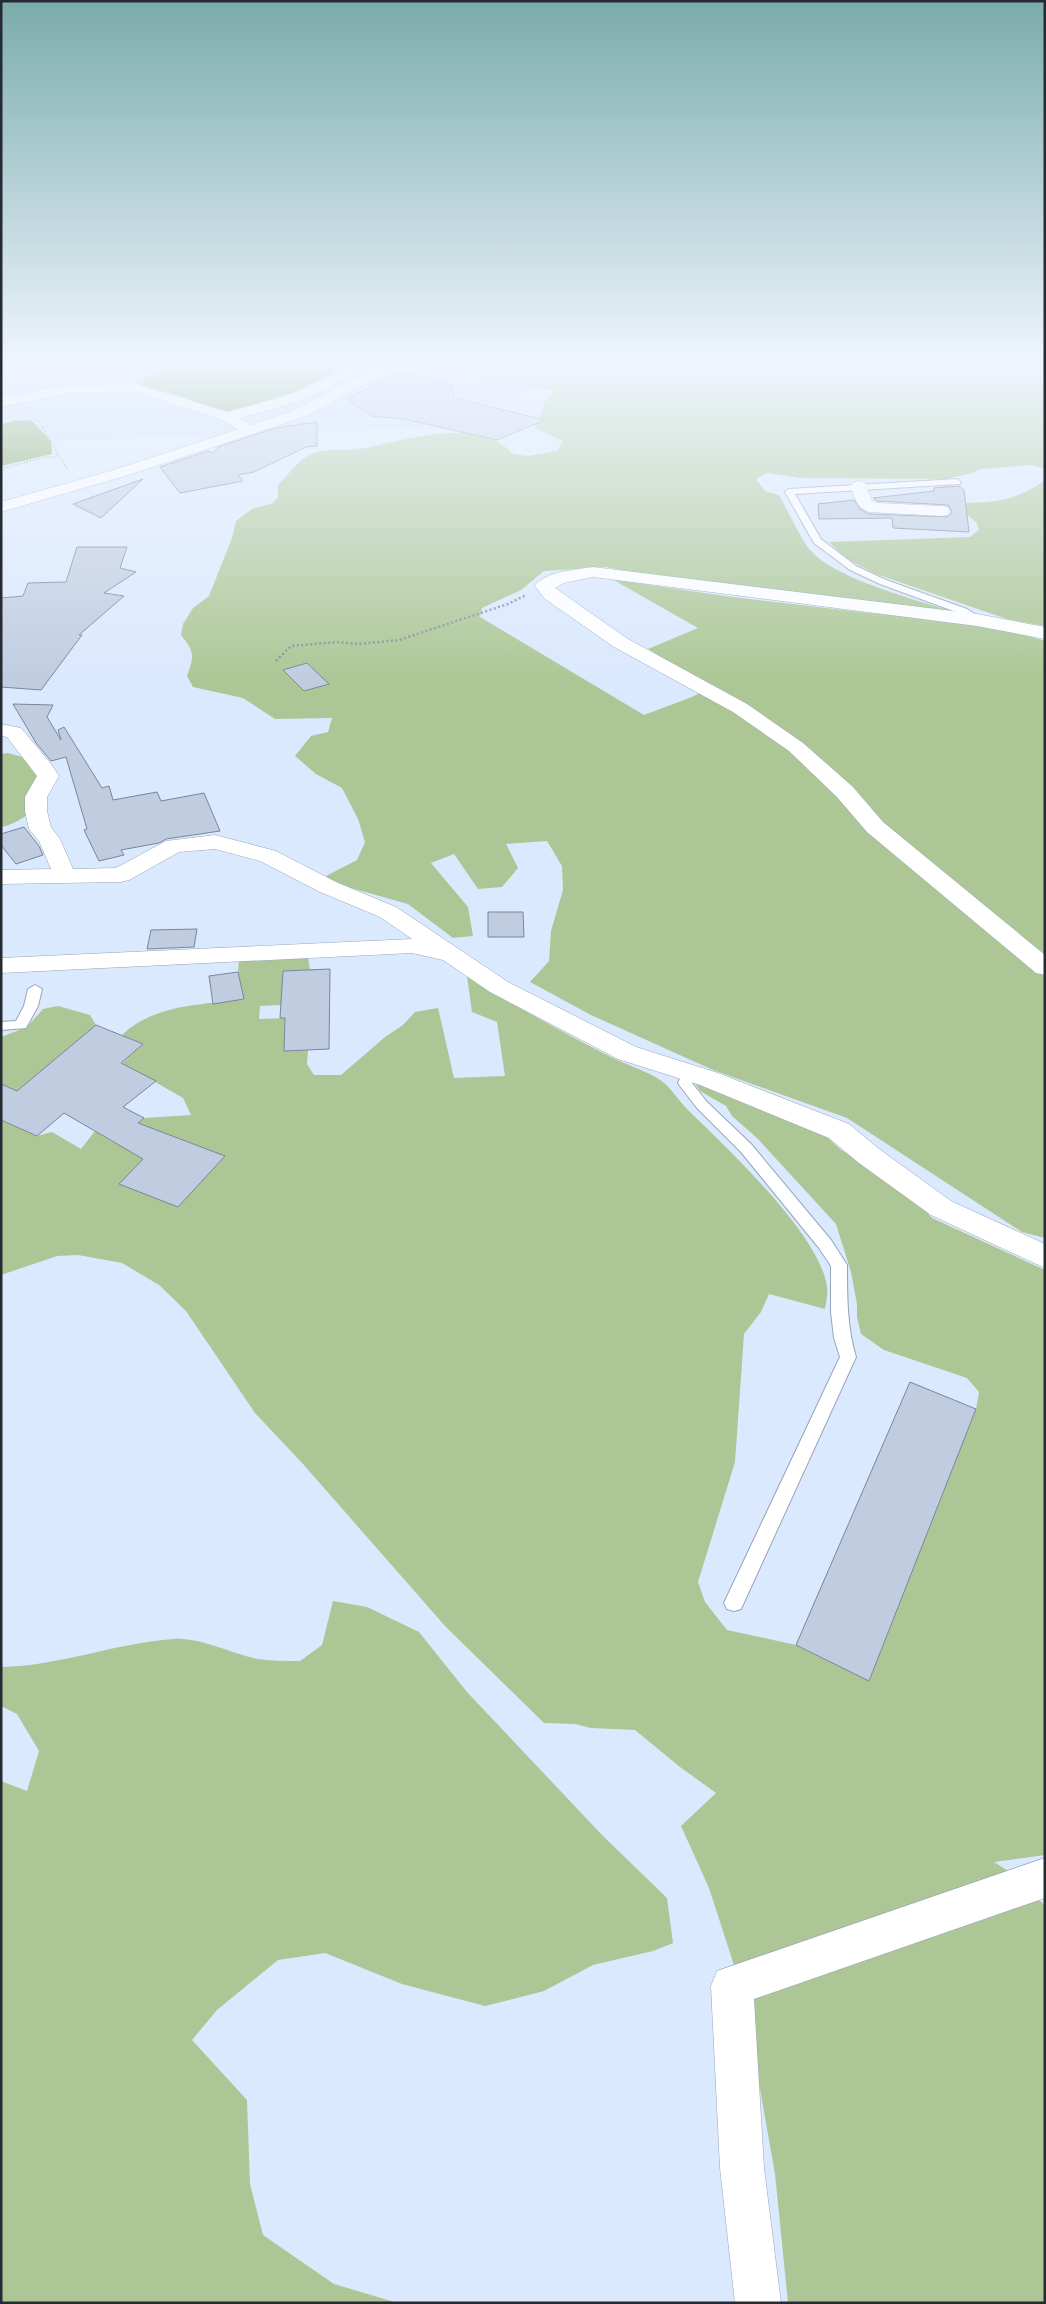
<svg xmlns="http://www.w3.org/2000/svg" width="1046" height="2304" font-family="Lato,sans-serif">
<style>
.built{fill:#cedefa}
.green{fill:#acc795}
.water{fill:#76a04d}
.building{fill:#c0cde1;stroke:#798698}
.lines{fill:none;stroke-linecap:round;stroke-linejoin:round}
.service-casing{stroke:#98a4b8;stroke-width:2}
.minor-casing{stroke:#98a4b8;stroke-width:1}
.tertiary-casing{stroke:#98a4b8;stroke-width:1}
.path-far1{stroke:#8791a0;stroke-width:2;stroke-dasharray:1 2;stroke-linecap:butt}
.path{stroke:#8791a0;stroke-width:2.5;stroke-dasharray:2 2.5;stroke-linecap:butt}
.service{fill:#fff;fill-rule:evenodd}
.minor{fill:#fff;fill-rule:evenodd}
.tertiary{fill:#fff;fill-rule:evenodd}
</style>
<rect width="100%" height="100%" fill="#dbe9fe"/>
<polygon class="built" points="1,359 626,359 419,428 51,441 32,421 1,419"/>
<g class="green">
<path d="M478,359H1045V469L1032,465L980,469L972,473L947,479L800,478L767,473L756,479L765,491L779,495C787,509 802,542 812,552C837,579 916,600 952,611L671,579L605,567L544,571L521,590L482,608L480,617L644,715L692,697L711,687L648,649L698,628L610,578C696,594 783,603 869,613C928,619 989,623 1045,641V1238L1022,1232L847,1118L713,1070L591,1015L530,982L549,961L551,931L563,890L562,866L547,841L506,844L518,868L502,887L478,889L454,854L431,863L468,907L473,936L453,938L408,904L333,883L326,876L357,860L365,842L358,819L342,788L316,774L295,756L311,736L328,732L332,718L275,719L243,698L193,687L187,676C194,656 195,652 181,635L183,624L193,608L209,596L232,538L236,521L252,509L273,503L278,497V485C290,474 298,458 315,453C328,448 346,451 360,449C405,441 477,415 513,454L528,456L557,451L563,441L535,428L544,403L554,390L512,384L462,374L467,367Z"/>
<path d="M1045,481V626L1007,619L876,574L847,559L829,542L970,537L979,530L977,523L964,512L965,503C1003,501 1012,501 1045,481Z"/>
<path d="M8,753L40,762L36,811C23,816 15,825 1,827V754Z"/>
<path d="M308,957L310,970L283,971L281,1005L260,1006L259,1019L285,1018L284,1051L308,1050L307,1064L314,1075H341L385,1037L403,1025L415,1012L438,1008L454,1078L505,1076L497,1022L472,1012L467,976C513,1005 560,1031 609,1056C624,1064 642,1069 657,1078C670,1085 680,1103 691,1113C728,1149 821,1236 827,1287C828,1294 826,1302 825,1309L769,1294L761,1312L744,1334L735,1462L698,1582L705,1602L727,1630L796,1645L869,1681L976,1409L979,1392L967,1378L884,1350L861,1334L857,1317V1304L851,1272L836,1224L757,1138L732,1116L726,1106L700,1091L695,1083L797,1122L827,1137L840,1149L913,1197L932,1218L1045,1270V1855L994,1862L1016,1876L1045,1906V2303H788L775,2174L743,1993L709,1888L681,1826L716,1793L680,1767L635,1730L591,1728L575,1724L544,1723L445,1626L303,1464L255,1413L186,1311L159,1285L122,1263L78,1255L57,1256L1,1275V1120L37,1136L52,1132L81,1149L95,1131L113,1142L144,1118L191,1115L183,1098L122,1063L143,1044L122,1035C154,1004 202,1005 244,999L238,972L239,960Z"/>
<polygon points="58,1006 90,1015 96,1025 17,1091 7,1086 1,1090 1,1037 27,1027 43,1009"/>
<path d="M333,1601L367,1607L419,1632L467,1692L602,1835L667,1898L673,1943L653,1951L593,1965L544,1991L485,2006L402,1984L325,1953L278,1960L217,2010L192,2040L247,2100L250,2184L263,2235L334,2284L398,2303H1V1781L27,1791L39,1751L17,1714L1,1706V1667C60,1666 115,1643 174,1639C200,1637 232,1654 258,1659C272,1661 286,1661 300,1661L322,1645Z"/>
</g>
<g class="water">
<path d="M196,359H358L298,391L222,414L184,397L134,384C154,374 174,367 196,359Z"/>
<polygon points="14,421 32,421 51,441 52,454 1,466 1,424"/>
</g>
<g class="building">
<polygon points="399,372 452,385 454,398 545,420 497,440 404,419 372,416 347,399"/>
<polygon points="317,422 317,446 306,447 254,472 238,475 243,481 180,493 160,467 208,451 213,453 218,447 276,428"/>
<polygon points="143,479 101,518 73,504"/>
<polygon points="959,486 964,490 969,532 893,528 892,518 819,519 818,504 854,500 860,509 869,514 948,517 952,512 948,505 877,501 873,498 934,491 934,488"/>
<polygon points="77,547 127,547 120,568 136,572 104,593 124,596 79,635 82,635 41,690 1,687 1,598 23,596 28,583 66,582"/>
<polygon points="307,663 329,684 304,691 283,670"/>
<polygon points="13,704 53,705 47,717 61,740 58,730 64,727 102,788 109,786 113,800 157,792 161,801 204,793 220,831 166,839 159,843 121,850 124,855 99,861 84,830 87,829 66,757 51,761 36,743"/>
<polygon points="24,827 39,846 43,855 16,864 1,845 1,834"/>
<polygon points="488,912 523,912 524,937 488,937"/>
<polygon points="197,929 194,947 147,949 151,930"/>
<polygon points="330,969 329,1049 284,1051 285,1018 280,1018 283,971"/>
<polygon points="238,972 244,999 213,1004 209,976"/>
<polygon points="96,1025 143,1044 121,1063 156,1081 123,1107 144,1118 138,1123 225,1156 178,1207 119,1184 143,1159 64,1113 37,1136 1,1120 1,1084 17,1091"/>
<polygon points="910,1382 976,1409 869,1681 796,1645"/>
</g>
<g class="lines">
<g class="service-casing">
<g id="service">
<polygon points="957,479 961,482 960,484 795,494 821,539 856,566 886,580 967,609 981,618 982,620 977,623 959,613 880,584 850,570 814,543 785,492 789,489"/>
<polygon points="35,985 42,989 38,1006 26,1028 1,1030 1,1022 16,1021 24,1006 28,989"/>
<path d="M689,1067L694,1069L696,1072L692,1083L707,1102L751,1144L831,1240L847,1265C847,1297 847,1327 856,1357L741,1609L734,1611L727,1609L724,1603L840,1357L834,1338L831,1312V1266L819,1248L741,1152L697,1108L680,1086L678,1083L684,1069Z"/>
</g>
</g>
<g class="minor-casing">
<g id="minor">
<polygon points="358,359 376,359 321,392 290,404 240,418 257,430 254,433 249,435 222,420 136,392 69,393 1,407 1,398 69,385 137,384 227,412 280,398 311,386"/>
<path d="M859,481L865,483L872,501L877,503L942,506L948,507L950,511L948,515L942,516L869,512C856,506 855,499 851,486L853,483Z"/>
<path d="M593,567L977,614L1045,627V639L977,626L593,577L564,583L555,588L628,639L747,704L803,743L853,787L883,822L1045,955V975L1036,973L867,832L837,797L789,751L733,712L614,647L545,599L535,586C545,571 576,570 593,567Z"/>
<polygon points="1,724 21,728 51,764 59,776 47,797 47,811 51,827 60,839 73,869 116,868 166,841 215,835 276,851 336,882 396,907 508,982 636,1047 718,1073 849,1124 879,1149 951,1201 1045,1244 1045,1268 931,1215 859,1163 829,1138 700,1085 618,1059 490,992 443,960 412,953 1,973 1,958 412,939 380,917 320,892 260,861 215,849 179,852 129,880 121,882 1,884 1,870 51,869 39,841 29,829 25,811 25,797 37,776 7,737 1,736"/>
<polygon points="1045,1858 1045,1898 754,1999 764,2168 781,2303 735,2303 720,2168 711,1986 717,1971"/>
</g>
</g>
<g class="tertiary-casing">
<polygon id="tertiary" points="387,359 403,359 387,373 301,418 122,477 1,512 1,502 110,471 291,412 377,367"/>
</g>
<g class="path-far1">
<polyline points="12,421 38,420 67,469"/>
<polyline points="1,469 37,459 59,456"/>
</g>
<polyline class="path" points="276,661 291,646 337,642 359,644 399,640 508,604 526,595"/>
<use href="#service" class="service"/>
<use href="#minor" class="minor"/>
<use href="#tertiary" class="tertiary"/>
</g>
<linearGradient id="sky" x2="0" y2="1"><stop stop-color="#7aacaa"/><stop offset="0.53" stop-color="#eff5ff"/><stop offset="1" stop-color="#eff5ff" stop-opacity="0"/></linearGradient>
<rect width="1046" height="682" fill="url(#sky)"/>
<rect width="1046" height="2304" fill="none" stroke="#262b33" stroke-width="5"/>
</svg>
